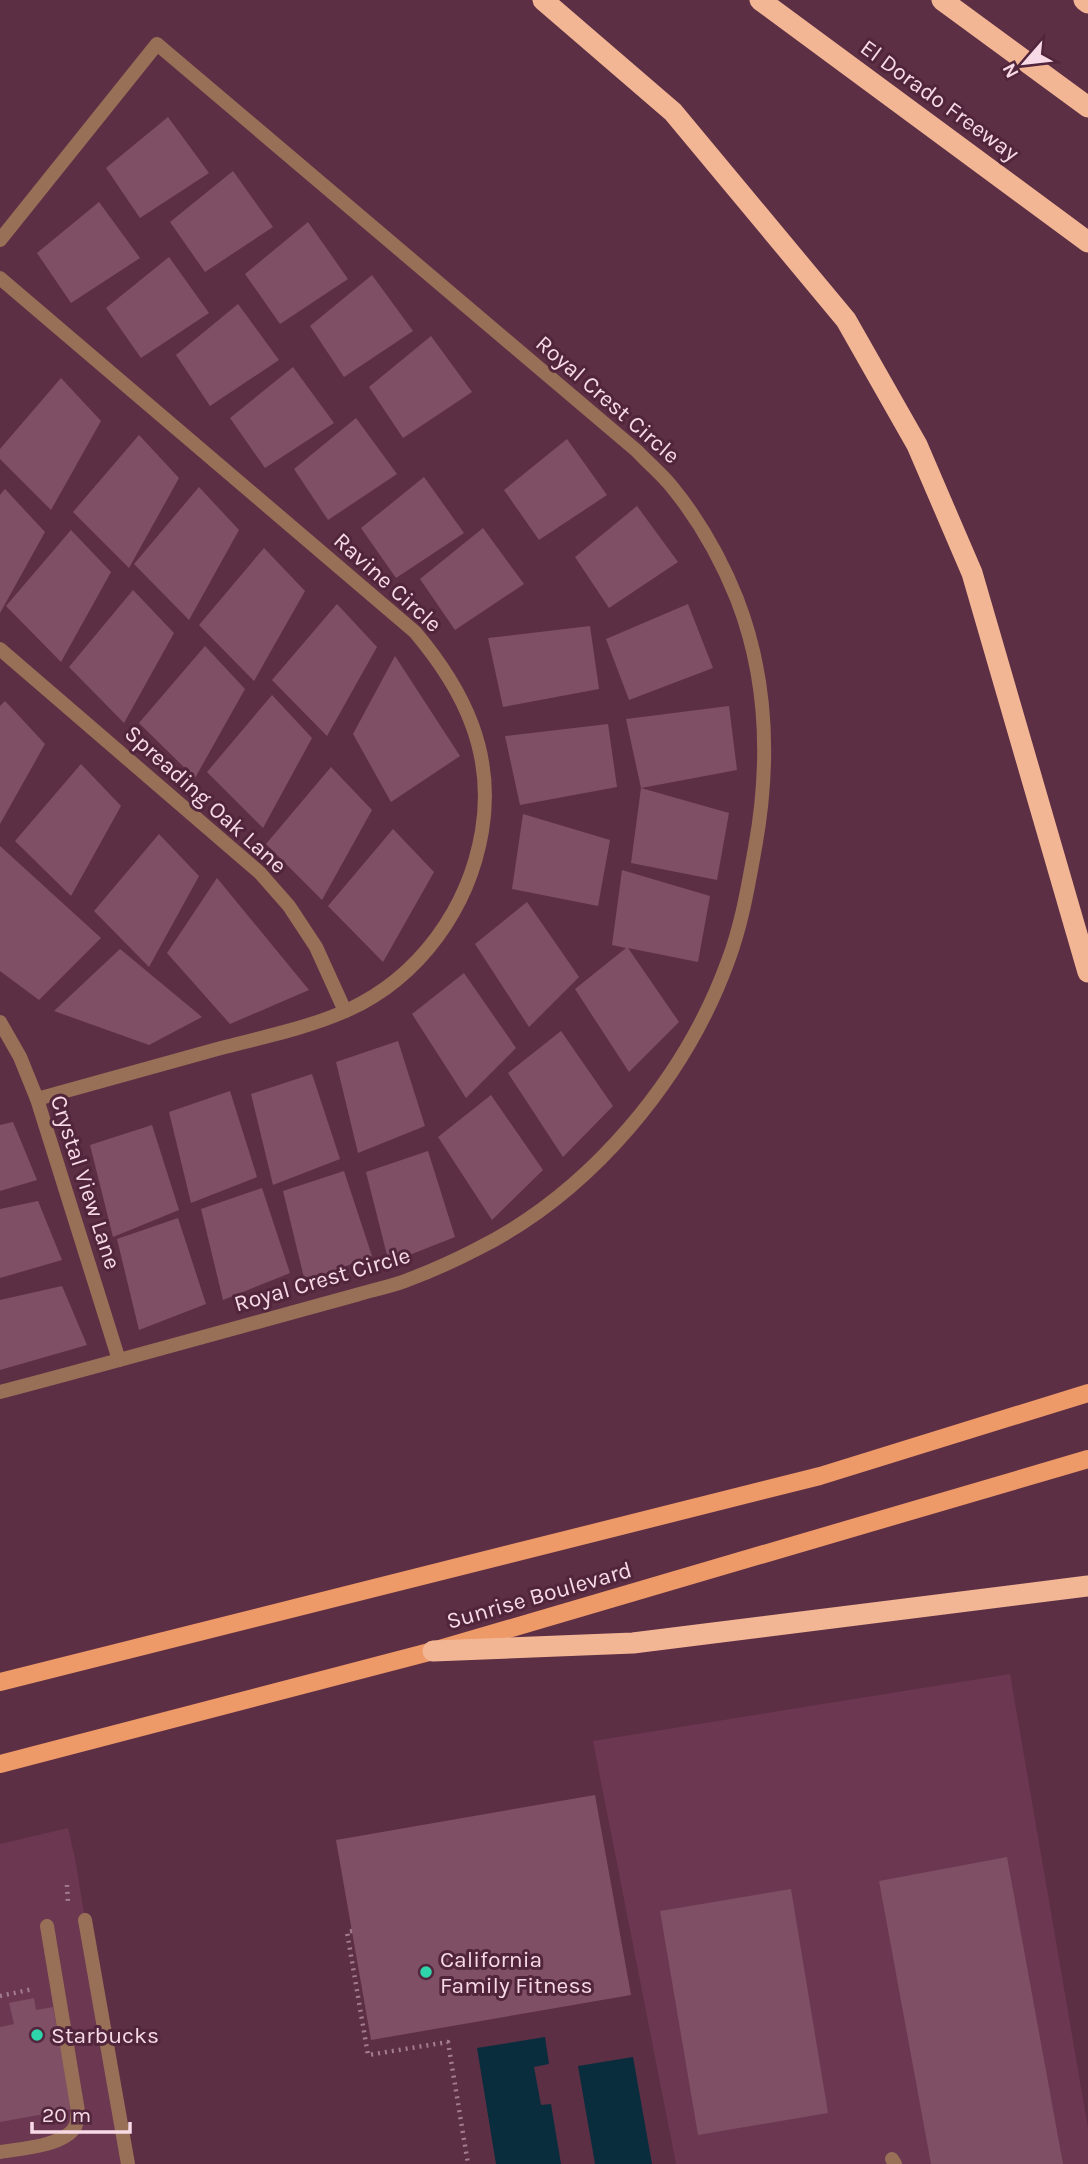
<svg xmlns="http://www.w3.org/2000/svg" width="1088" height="2164" font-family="Karla,sans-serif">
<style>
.built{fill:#6c3751}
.water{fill:#092d3c}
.building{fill:#7f4f65}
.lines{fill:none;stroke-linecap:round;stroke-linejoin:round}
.path{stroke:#a37d8e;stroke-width:4.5;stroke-dasharray:2 5;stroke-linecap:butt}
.service{stroke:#986f57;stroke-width:14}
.minor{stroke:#986f57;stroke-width:14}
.primary{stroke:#ed9968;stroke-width:18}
.motorway{stroke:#f3b694;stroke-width:21}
.poi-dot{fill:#2ed4aa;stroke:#51253b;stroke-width:2.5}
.labels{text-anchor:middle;stroke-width:6;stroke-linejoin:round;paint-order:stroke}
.street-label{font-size:23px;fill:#f7dae6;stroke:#51253b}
.poi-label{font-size:23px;fill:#f7dae6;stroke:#51253b;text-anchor:start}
</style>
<rect width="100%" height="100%" fill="#5d2f45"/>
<g class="built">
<polygon points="1010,1674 1088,2128 1088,2164 676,2164 593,1741"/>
<polygon points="68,1828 75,1858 125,2164 0,2164 0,1844"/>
</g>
<g class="water">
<polygon points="545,2037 549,2064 534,2067 541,2105 551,2104 561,2164 496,2164 477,2048"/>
<polygon points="633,2057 652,2164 595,2164 578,2066"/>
</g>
<g class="building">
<polygon points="168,117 209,173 140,218 106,168"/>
<polygon points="233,171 273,227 205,272 170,222"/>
<polygon points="99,202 140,258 71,303 37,253"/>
<polygon points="308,222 348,279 280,324 245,274"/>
<polygon points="169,257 209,313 141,358 106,308"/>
<polygon points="372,275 413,331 344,377 310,326"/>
<polygon points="238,304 279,360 210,406 176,355"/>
<polygon points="431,336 472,392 403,438 369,387"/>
<polygon points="293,367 334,423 265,468 230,418"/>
<polygon points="61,378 101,421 51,510 0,459 0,449"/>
<polygon points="356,418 397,474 328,520 294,469"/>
<polygon points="139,435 179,478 129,568 73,512"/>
<polygon points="567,439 607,495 539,540 504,490"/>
<polygon points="424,477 464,533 396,578 361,528"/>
<polygon points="199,487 239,530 189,620 134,564"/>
<polygon points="5,489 45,532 0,613 0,495"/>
<polygon points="637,506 678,562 609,608 575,557"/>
<polygon points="483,528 524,584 455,630 420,579"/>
<polygon points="71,530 111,572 61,662 6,606"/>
<polygon points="264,548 305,591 254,681 199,625"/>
<polygon points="133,590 174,633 124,723 69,667"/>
<polygon points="337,604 377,647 327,736 272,680"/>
<polygon points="688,604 713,668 629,700 606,639"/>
<polygon points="590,626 599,689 503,707 488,638"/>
<polygon points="205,646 245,689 195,778 139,723"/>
<polygon points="395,656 460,756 391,802 353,734"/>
<polygon points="272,695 312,738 263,828 207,772"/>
<polygon points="5,701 45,744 0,824 0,706"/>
<polygon points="729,706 737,770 641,788 626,719"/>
<polygon points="608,724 617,787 520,805 505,736"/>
<polygon points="81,764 121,806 71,896 15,841"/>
<polygon points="331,767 372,810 322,900 266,844"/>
<polygon points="641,788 729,813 717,880 631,863"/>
<polygon points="523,814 610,840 598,906 512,889"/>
<polygon points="393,829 434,872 383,962 328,906"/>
<polygon points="159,834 199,876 149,967 94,911"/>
<polygon points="0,846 101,938 39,1000 0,971"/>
<polygon points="622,870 710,896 698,962 628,948 679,1022 629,1072 575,989 626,948 612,945"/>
<polygon points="217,878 309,990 230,1024 167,953"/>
<polygon points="527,902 579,977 529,1027 475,944"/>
<polygon points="120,949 202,1017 149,1045 54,1011"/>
<polygon points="464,973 516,1048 466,1098 412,1014"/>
<polygon points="561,1031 613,1106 563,1157 508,1073"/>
<polygon points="398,1041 425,1126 358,1153 336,1062"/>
<polygon points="312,1074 340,1159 273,1185 251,1094"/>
<polygon points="230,1091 257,1177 191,1203 169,1112"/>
<polygon points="491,1095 543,1170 492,1220 438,1137"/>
<polygon points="13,1122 37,1180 0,1191 0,1125"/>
<polygon points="152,1125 179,1210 113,1237 90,1145"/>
<polygon points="428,1151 455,1237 389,1263 366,1172"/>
<polygon points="344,1171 372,1256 305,1282 283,1191"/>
<polygon points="262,1188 290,1273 223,1300 201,1209"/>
<polygon points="38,1201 62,1260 0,1278 0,1209"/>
<polygon points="178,1218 206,1304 139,1330 117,1239"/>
<polygon points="62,1286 87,1345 0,1370 0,1300"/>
<polygon points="595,1795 631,1995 371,2040 336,1840"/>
<polygon points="1007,1857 1063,2164 931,2164 879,1881"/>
<polygon points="791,1889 828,2113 698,2135 660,1911"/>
<polygon points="34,1998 36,2010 53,2007 72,2109 0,2122 0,2027 14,2024 9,2003"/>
</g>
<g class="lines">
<g class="path">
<polyline points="67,1885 68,1903"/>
<polyline points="352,1931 347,1932 368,2055 448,2042 468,2164"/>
<polyline points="0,1996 33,1989"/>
</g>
<g class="service">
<polyline points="85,1920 128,2164"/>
<path d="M0,2152C19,2149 64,2146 75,2127C77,2124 77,2115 78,2111L47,1926"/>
<polyline points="892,2159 895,2164"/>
</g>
<g class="minor">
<path d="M0,240L157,44L637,451C648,463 662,474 672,487C699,520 721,559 737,599C768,679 770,765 755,848C748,886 742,924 728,961C685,1079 591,1192 477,1249C454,1261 429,1272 405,1281C389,1287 372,1290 356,1295C326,1303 295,1312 265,1320C177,1344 88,1369 0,1392"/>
<path d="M0,278L415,632C464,690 495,753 482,831C469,908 420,977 348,1010C308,1028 263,1037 221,1048C159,1065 98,1082 37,1099"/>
<polyline points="0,649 260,873 289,906 316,947 345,1011"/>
<polyline points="0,1022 20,1057 37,1099 119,1360"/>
</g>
<g class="primary">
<polyline points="0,1682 820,1476 1088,1393"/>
<polyline points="0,1764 433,1651 1088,1459"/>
</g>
<g class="motorway">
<polyline points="543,0 673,112 846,320 917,445 972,573 1088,972"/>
<polyline points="760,0 1088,242"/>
<polyline points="942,0 1088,107"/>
<polyline points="1084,0 1088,3"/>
<polyline points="433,1651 633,1643 1088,1586"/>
</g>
</g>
<g class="poi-dot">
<circle cx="426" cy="1972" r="7"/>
<circle cx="37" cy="2035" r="7"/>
</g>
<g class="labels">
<g class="street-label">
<text transform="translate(940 100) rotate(36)" y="8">El Dorado Freeway</text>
<text transform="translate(608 399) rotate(41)" y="8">Royal Crest Circle</text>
<text transform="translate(388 582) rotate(42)" y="8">Ravine Circle</text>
<text transform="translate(206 799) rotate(42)" y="8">Spreading Oak Lane</text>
<text transform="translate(86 1182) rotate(72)" y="8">Crystal View Lane</text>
<text transform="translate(322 1279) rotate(-16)" y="8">Royal Crest Circle</text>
<text transform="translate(539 1595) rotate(-16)" y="8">Sunrise Boulevard</text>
</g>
<g class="poi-label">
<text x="440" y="1967">California<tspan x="440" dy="26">Family Fitness</tspan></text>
<text x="51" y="2043">Starbucks</text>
</g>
</g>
<g transform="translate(1025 63) rotate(242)" stroke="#51253b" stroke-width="5" paint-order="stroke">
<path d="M0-5L12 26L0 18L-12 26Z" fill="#f7dae6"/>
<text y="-10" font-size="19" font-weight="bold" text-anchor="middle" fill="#f7dae6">N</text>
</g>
<path d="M32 2122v10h98v-10" fill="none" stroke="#f7dae6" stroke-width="3.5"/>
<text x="42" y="2122" font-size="21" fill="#f7dae6" stroke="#51253b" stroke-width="5" paint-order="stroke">20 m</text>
</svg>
